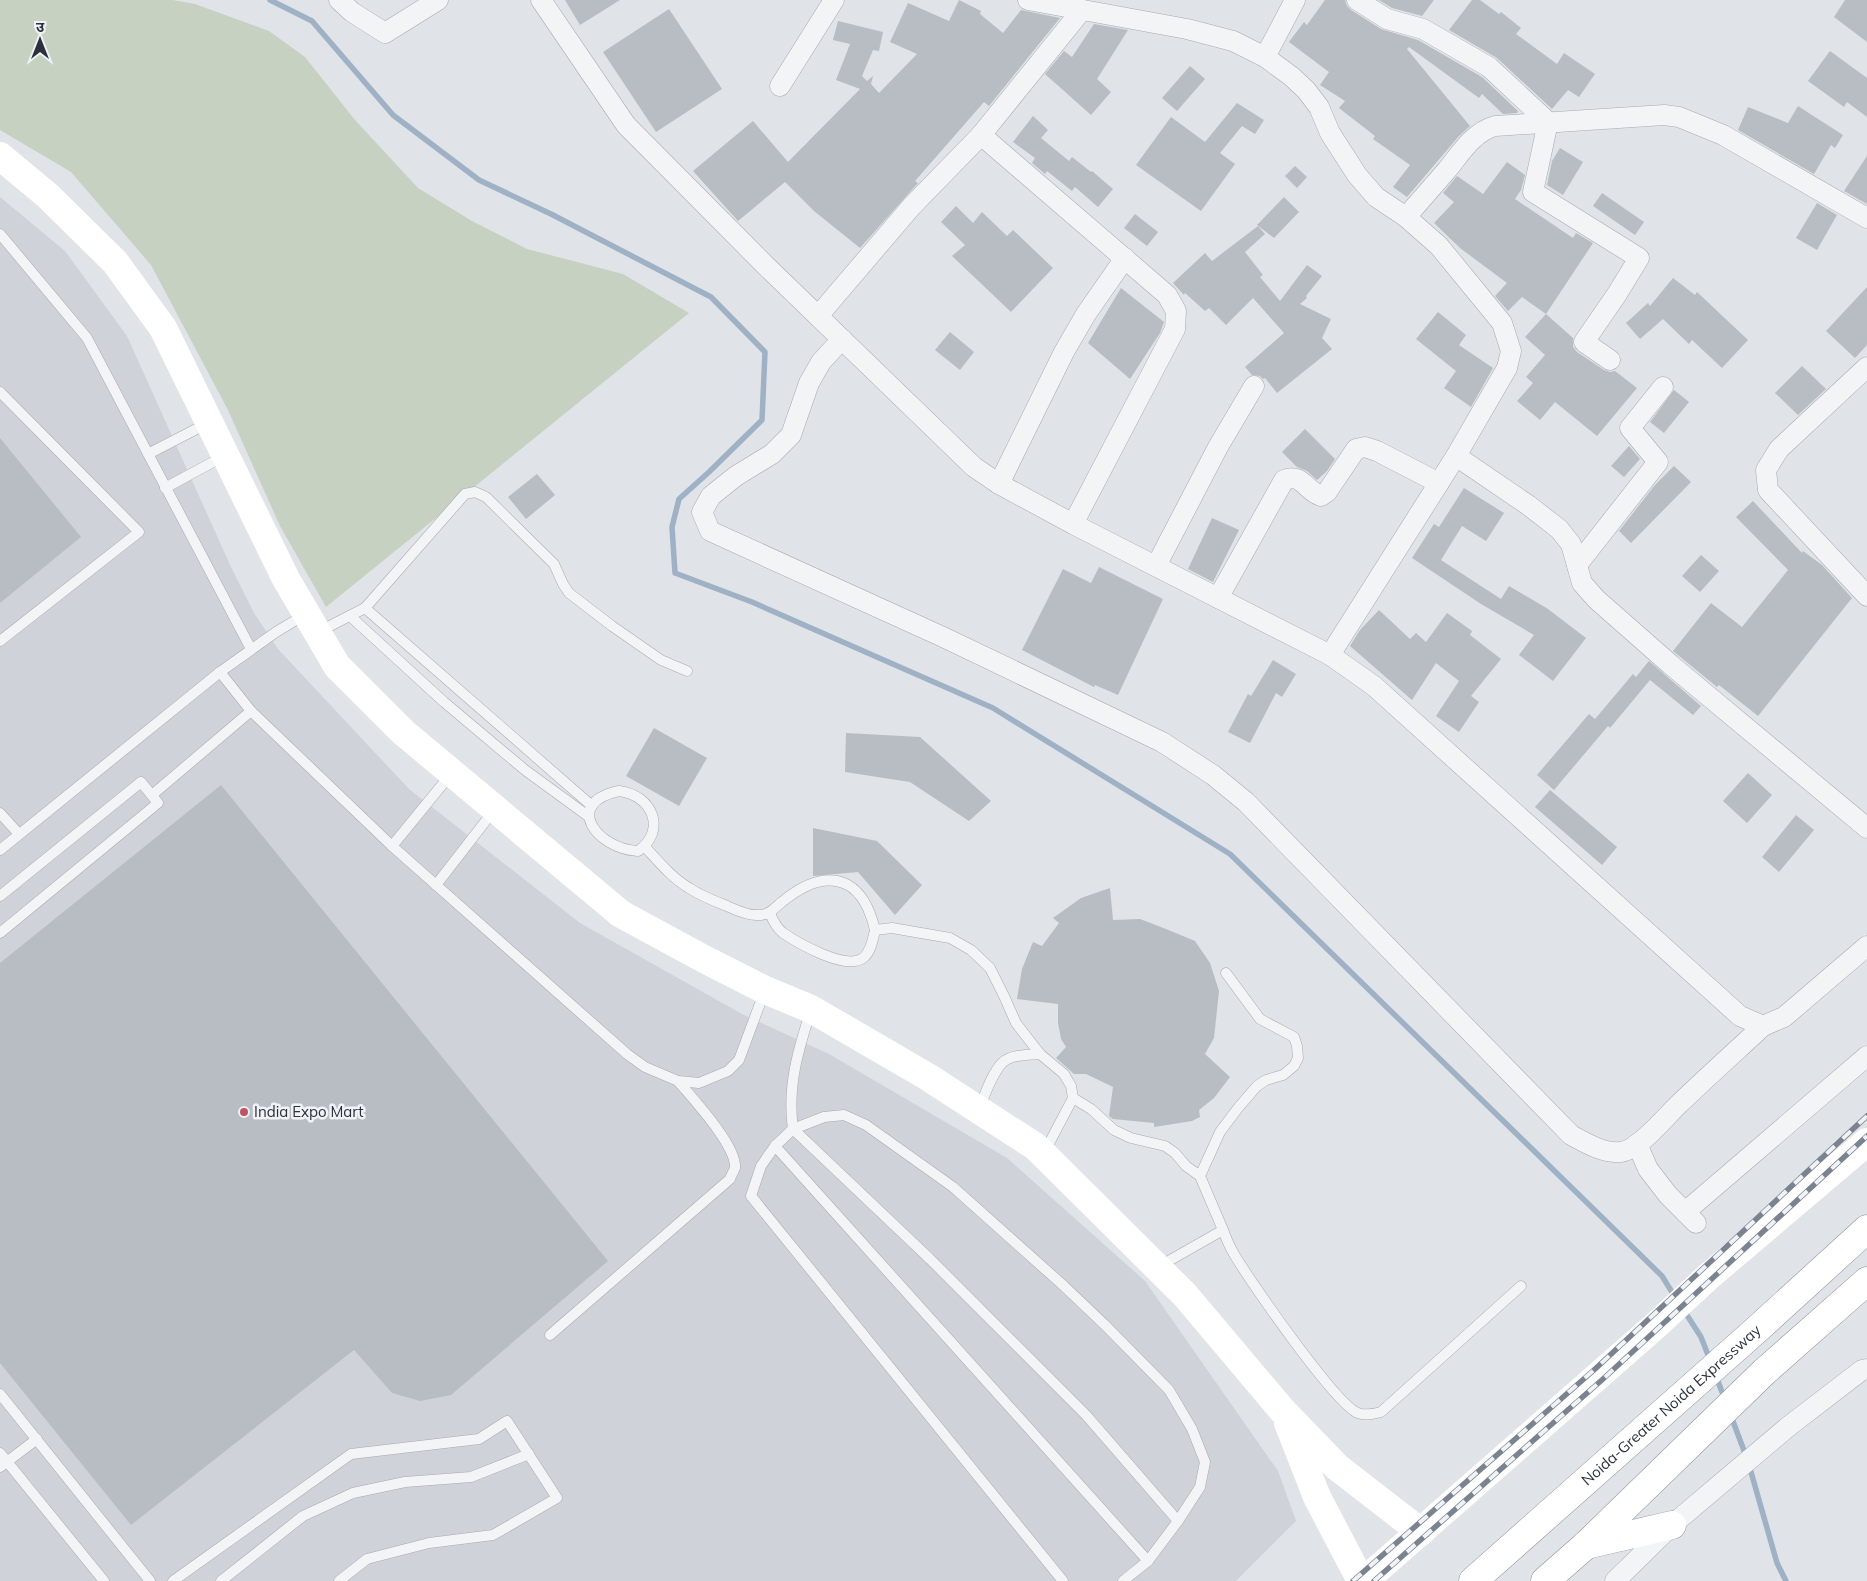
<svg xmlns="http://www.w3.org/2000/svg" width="1867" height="1581" font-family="Mulish,'Noto Sans Devanagari',sans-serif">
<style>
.built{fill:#cfd2d9}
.green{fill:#c6d1c2}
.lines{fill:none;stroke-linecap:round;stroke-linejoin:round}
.stream{stroke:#9fb1c4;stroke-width:5.5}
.building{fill:#b8bdc4}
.lane-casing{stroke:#a6aab1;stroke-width:11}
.street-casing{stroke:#a6aab1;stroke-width:21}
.highway-casing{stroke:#89919d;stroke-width:29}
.lane{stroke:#f3f4f6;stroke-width:10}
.street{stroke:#f3f4f6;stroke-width:20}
.secondary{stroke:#fff;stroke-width:28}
.highway{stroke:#fff;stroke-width:28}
.rail-casing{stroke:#7b8390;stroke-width:5.5}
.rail{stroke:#f0f2f5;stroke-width:4;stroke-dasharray:11;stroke-linecap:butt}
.poi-dot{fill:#c05264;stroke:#f0f2f5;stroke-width:2}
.labels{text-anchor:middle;stroke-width:5;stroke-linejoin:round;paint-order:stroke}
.poi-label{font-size:15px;fill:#2b323d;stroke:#f0f2f5;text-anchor:start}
.street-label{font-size:15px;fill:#2b323d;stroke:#f0f2f5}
</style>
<rect width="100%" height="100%" fill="#e0e3e8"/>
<polygon class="built" points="0,197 65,251 127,336 231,567 254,613 278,649 409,789 580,923 742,1014 829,1054 1007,1158 1145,1281 1278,1471 1296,1521 1236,1581 0,1581"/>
<polygon class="green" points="0,0 173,0 195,4 269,31 305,57 355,120 418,188 472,221 527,249 623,274 689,313 326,607 280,526 228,410 151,265 71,172 0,130"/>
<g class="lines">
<g class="stream">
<polyline points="270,0 312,21 393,115 479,180 551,214 711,297 765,352 762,420 709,472 679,499 672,527 675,573 752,602 993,708 1230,854 1662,1276 1675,1297"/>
<polyline points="1683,1309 1701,1337 1710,1360"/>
<polyline points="1716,1376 1725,1400"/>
<polyline points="1731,1416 1746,1456"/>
<polyline points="1749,1465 1777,1563 1786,1581"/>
</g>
</g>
<g class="building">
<polygon points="565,0 620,0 580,25"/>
<polygon points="959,0 981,11 980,14 1003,33 1021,10 1060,18 989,106 984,102 915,181 918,183 860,248 814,211 785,182 738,221 693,171 753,121 788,162 860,89 836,80 850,44 833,40 838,21 883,32 879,51 873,50 862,76 867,81 873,76 871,84 879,93 917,54 890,42 908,3 949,21"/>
<polygon points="1325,0 1345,0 1347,6 1351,10 1381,29 1418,40 1482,77 1518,111 1517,113 1503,114 1482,94 1479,98 1409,47 1407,49 1470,126 1459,136 1407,197 1393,187 1410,165 1373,139 1375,136 1339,108 1345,101 1320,85 1329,72 1289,42 1304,22 1307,25"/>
<polygon points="1379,0 1434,0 1422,16 1392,8"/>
<polygon points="1472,0 1480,0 1499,14 1501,12 1521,28 1516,34 1557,64 1564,53 1595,74 1579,97 1568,90 1552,109 1497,58 1449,30"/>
<polygon points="1845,0 1867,0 1867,42 1834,17"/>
<polygon points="669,9 722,89 656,132 603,52"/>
<polygon points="1094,24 1128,30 1097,79 1111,92 1091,115 1045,74 1064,51 1072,57"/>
<polygon points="1830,51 1867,78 1867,117 1847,102 1844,107 1808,81"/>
<polygon points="1190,66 1205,79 1177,111 1162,98"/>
<polygon points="1237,103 1264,120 1255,134 1242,126 1220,153 1235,164 1201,211 1136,165 1171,117 1205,142"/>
<polygon points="1798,106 1843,135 1835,148 1831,145 1814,174 1738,130 1748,107 1788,123"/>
<polygon points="1033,116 1048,130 1041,138 1069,161 1072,157 1091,172 1092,171 1113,189 1098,207 1075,187 1072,191 1047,171 1045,174 1032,163 1035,158 1013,142"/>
<polygon points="1560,148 1583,162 1563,195 1547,185 1552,161"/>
<polygon points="1867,156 1867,204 1844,191"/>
<polygon points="1507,162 1525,175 1521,190 1515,199 1573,238 1576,233 1593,243 1546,314 1522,297 1508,311 1495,296 1507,283 1460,248 1434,223 1454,202 1443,193 1457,176 1483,194"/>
<polygon points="1295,166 1307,177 1297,188 1285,176"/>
<polygon points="1602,193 1644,222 1635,235 1593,206"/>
<polygon points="1284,197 1299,212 1274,238 1257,225"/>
<polygon points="1817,203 1837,215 1817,250 1796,238"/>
<polygon points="956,206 973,223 982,212 1007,236 1013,230 1053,268 1011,312 952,256 965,245 941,222"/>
<polygon points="1135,214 1158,232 1147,246 1124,228"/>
<polygon points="1258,226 1265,234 1245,252 1263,275 1260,277 1280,301 1307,265 1322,276 1306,296 1307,298 1300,304 1331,319 1322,338 1332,349 1277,393 1265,378 1263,379 1260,376 1252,375 1245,367 1284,333 1253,298 1226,325 1209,308 1205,311 1185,293 1184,295 1173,283 1205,253 1212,261"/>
<polygon points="1673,278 1695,295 1697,292 1748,340 1722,368 1692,340 1689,344 1663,319 1640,339 1626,323 1648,303 1650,306"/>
<polygon points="1867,287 1867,345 1855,358 1826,331"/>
<polygon points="1121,288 1164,322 1160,333 1130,379 1088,343"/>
<polygon points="1438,312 1466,335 1459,345 1493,368 1471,407 1444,388 1456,371 1416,339"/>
<polygon points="1546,314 1573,338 1573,347 1577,352 1604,370 1610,372 1615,371 1637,388 1597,436 1555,402 1540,420 1517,401 1533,383 1526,377 1545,355 1525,337"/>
<polygon points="950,332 974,352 960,370 935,350"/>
<polygon points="1802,366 1826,389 1798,415 1775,393"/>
<polygon points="1674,390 1689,402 1664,433 1650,422"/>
<polygon points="1305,429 1335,459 1327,471 1317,480 1307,471 1297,467 1282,452"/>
<polygon points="0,438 81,537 0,603"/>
<polygon points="1629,446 1640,459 1624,477 1611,466"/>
<polygon points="1674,466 1691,482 1631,543 1619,531 1655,485"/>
<polygon points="537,474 555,495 526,519 508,497"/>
<polygon points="1464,488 1504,513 1486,541 1462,526 1441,560 1501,599 1509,586 1548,609 1586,638 1553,681 1519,655 1534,635 1481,604 1412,558 1434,524 1439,527"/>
<polygon points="1753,501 1802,553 1803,551 1822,565 1852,598 1758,716 1719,685 1717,687 1673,651 1711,603 1742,627 1788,570 1736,517"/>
<polygon points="1212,518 1239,530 1213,582 1188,569"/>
<polygon points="1701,555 1719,571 1700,592 1682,576"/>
<polygon points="1099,567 1163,599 1118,695 1095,685 1094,687 1022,650 1063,569 1091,583"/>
<polygon points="1379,610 1410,639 1416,633 1426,642 1447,613 1472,631 1470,635 1501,659 1471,696 1479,702 1459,732 1436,716 1459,681 1436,663 1412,700 1350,646 1360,630"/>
<polygon points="1273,660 1296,674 1282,697 1276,693 1250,743 1228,732 1248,694 1251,696"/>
<polygon points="1649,661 1701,706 1693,715 1650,680 1610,728 1608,726 1554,790 1537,775 1589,714 1595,719 1633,674 1636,677"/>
<polygon points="654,728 707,758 679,806 626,776"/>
<polygon points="846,733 920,737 991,801 969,821 910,782 845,772"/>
<polygon points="1748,773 1772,795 1747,823 1723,801"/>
<polygon points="221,785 608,1261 451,1395 420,1401 392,1393 354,1350 131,1525 0,1363 0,963"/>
<polygon points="1550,790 1617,847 1602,865 1535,807"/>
<polygon points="1796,815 1814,830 1779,872 1762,857"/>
<polygon points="813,828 877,841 922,885 895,915 858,872 813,876"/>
<polygon points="1110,888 1113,920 1140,919 1166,929 1195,941 1210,963 1219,991 1214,1038 1205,1054 1230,1077 1214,1098 1199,1110 1200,1117 1192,1121 1154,1127 1154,1123 1113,1119 1109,1116 1113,1087 1086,1074 1074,1074 1056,1058 1066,1047 1061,1039 1058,1023 1058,1004 1017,999 1022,969 1033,942 1042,946 1059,923 1053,918 1081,898"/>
</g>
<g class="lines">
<g class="lane-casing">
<g id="lane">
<polyline points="0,234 87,338 251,649"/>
<polyline points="0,392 139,532 0,641"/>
<polyline points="148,454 208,423"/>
<polyline points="165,488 224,456"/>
<polyline points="365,608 465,494 475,492 486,497 554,564 563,584 569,593 612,626 661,660 687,671"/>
<polyline points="350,616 444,702 525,770 588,816"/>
<polyline points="318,632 365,608 592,806"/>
<polyline points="220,672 251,711"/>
<path d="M619,791C653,795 667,831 638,851C597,849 562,803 619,791Z"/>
<polyline points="152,795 251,711 392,846 627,1054 645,1067 678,1081 699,1083 728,1071 739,1060 765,990"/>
<polyline points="0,813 19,834"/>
<polyline points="392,846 451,774"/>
<path d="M645,847C658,861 672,878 689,888C701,896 714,901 727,906C736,910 746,915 756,915C769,916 773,909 782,902C800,887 825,873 848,885C864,894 871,913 875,930L892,928L950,938L971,950L990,968L1004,996L1016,1023L1040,1054"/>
<polyline points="0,850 220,672 276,632 306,614"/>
<polyline points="436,885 495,809"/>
<polyline points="0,896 141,782 158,803 0,933"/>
<path d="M770,913C773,921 777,928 783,933C798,943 846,971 863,958C871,952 873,939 875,930"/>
<path d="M811,1010C798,1050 787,1087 793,1129L930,1259L1086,1415L1178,1521"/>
<polyline points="1073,1098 1091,1109 1114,1130 1131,1138 1165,1146 1175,1153 1186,1166 1200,1176"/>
<path d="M979,1109C985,1095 991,1075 1002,1063C1011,1054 1029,1055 1040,1054L1064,1074L1071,1086L1073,1098L1044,1153"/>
<polyline points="775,1146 1148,1561"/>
<path d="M1223,1230C1226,1238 1229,1246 1234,1254C1249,1280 1336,1405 1358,1413C1365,1416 1373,1414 1381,1412L1521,1286"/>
<polyline points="1158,1267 1223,1230 1200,1176 1220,1132 1238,1108 1257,1086 1266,1080 1283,1075 1294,1066 1298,1058 1297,1046 1294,1037 1260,1019 1226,973"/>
<path d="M550,1335L730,1179C731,1175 734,1171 735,1168C737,1146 693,1099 678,1081"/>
<polyline points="0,1394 150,1581"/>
<polyline points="0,1453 104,1581"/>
<polyline points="0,1467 37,1439"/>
<polyline points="173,1581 351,1454 479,1439 507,1421 557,1498 493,1535 429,1543 367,1559 339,1581"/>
<polyline points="221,1581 303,1516 353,1493 405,1482 471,1477 529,1454"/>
<polyline points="1063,1581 751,1196 761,1166 775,1146 793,1129 824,1117 844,1115 866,1125 953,1187 1064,1286 1104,1324 1169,1390 1192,1429 1205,1462 1200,1487 1178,1521 1148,1561 1123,1581"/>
</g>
</g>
<g class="street-casing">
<g id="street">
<polyline points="339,0 352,12 385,33 438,0"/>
<polyline points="541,0 626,125 764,264 974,467 999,484 1073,524 1330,655 1374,686 1740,1016 1763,1026 1784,1017 1867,946"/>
<polyline points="1028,0 1187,29 1233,41 1265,57"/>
<polyline points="1295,0 1265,57 1291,76 1306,90 1319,107 1330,133 1357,175 1376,197 1406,217 1439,246 1502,323 1511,351 1507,368 1456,456"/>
<polyline points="1357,0 1387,19 1423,29 1489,67 1548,122 1533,192 1639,258 1617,294 1584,342 1610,360"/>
<polyline points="780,86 834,0"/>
<polyline points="981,135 1167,295 1176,311 1175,329 1073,524"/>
<path d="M1406,217C1420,201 1433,186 1447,170C1461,153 1472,133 1495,126L1664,115L1679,117L1723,135L1867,218"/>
<polyline points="818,316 911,207 981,135 1082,10"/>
<path d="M842,339L821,362L809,383L791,435L772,454L736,476L711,496L702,512L710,531L943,637L1162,742L1213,775L1246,802L1571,1135C1586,1143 1604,1154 1621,1152C1639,1150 1666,1116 1679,1104C1707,1077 1735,1052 1763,1026"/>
<polyline points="1867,367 1779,449 1766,470 1768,490 1867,596"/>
<polyline points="999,484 1064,352 1086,314 1125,258"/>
<polyline points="1577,565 1658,462 1630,428 1663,387"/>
<polyline points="1156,566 1218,447 1254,386"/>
<path d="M1218,598L1284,480C1303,473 1304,490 1321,496L1327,492L1356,449L1365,447L1377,451L1439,483"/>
<polyline points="1330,655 1456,456 1528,505 1559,529 1571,544 1582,583 1596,599 1671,665 1867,828"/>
<polyline points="1637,1144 1648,1169 1668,1195 1696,1223"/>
<polyline points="1685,1212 1867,1056"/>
<polyline points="1615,1581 1672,1525 1789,1426 1862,1370 1867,1369"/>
</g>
</g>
<g class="highway-casing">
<g id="highway">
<polyline points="1586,1545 1672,1525"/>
<path id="s1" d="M1473,1581L1754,1332L1867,1229"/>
<polyline points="1545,1581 1586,1545 1764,1372 1867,1281"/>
</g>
</g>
<use href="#lane" class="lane"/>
<use href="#street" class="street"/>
<g class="secondary">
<polyline points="0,156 48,196 115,262 163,328 286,579 337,666 403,732 621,914 704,959 765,990 811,1009 928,1077 1036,1147 1185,1295 1282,1410 1337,1467 1421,1532"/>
<polyline points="1288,1423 1317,1497 1361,1581"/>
<polyline points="1364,1581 1655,1326 1709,1276 1867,1142"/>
</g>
<use href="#highway" class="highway"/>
<g class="rail-casing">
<g id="rail">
<polyline points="1353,1581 1594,1370 1867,1116"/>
<polyline points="1374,1581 1603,1379 1867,1136"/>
</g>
</g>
<use href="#rail" class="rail"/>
</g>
<circle class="poi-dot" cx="244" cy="1112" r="5"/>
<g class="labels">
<g class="poi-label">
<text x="254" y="1117">India Expo Mart</text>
</g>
<g class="street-label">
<text dy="5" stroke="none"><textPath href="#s1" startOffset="265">Noida-Greater Noida Expressway</textPath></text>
</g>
</g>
<g transform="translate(40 40)" stroke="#f0f2f5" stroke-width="4" paint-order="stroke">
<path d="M0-4L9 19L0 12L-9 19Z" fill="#2b323d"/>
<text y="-8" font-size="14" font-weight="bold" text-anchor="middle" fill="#2b323d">उ</text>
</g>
</svg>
